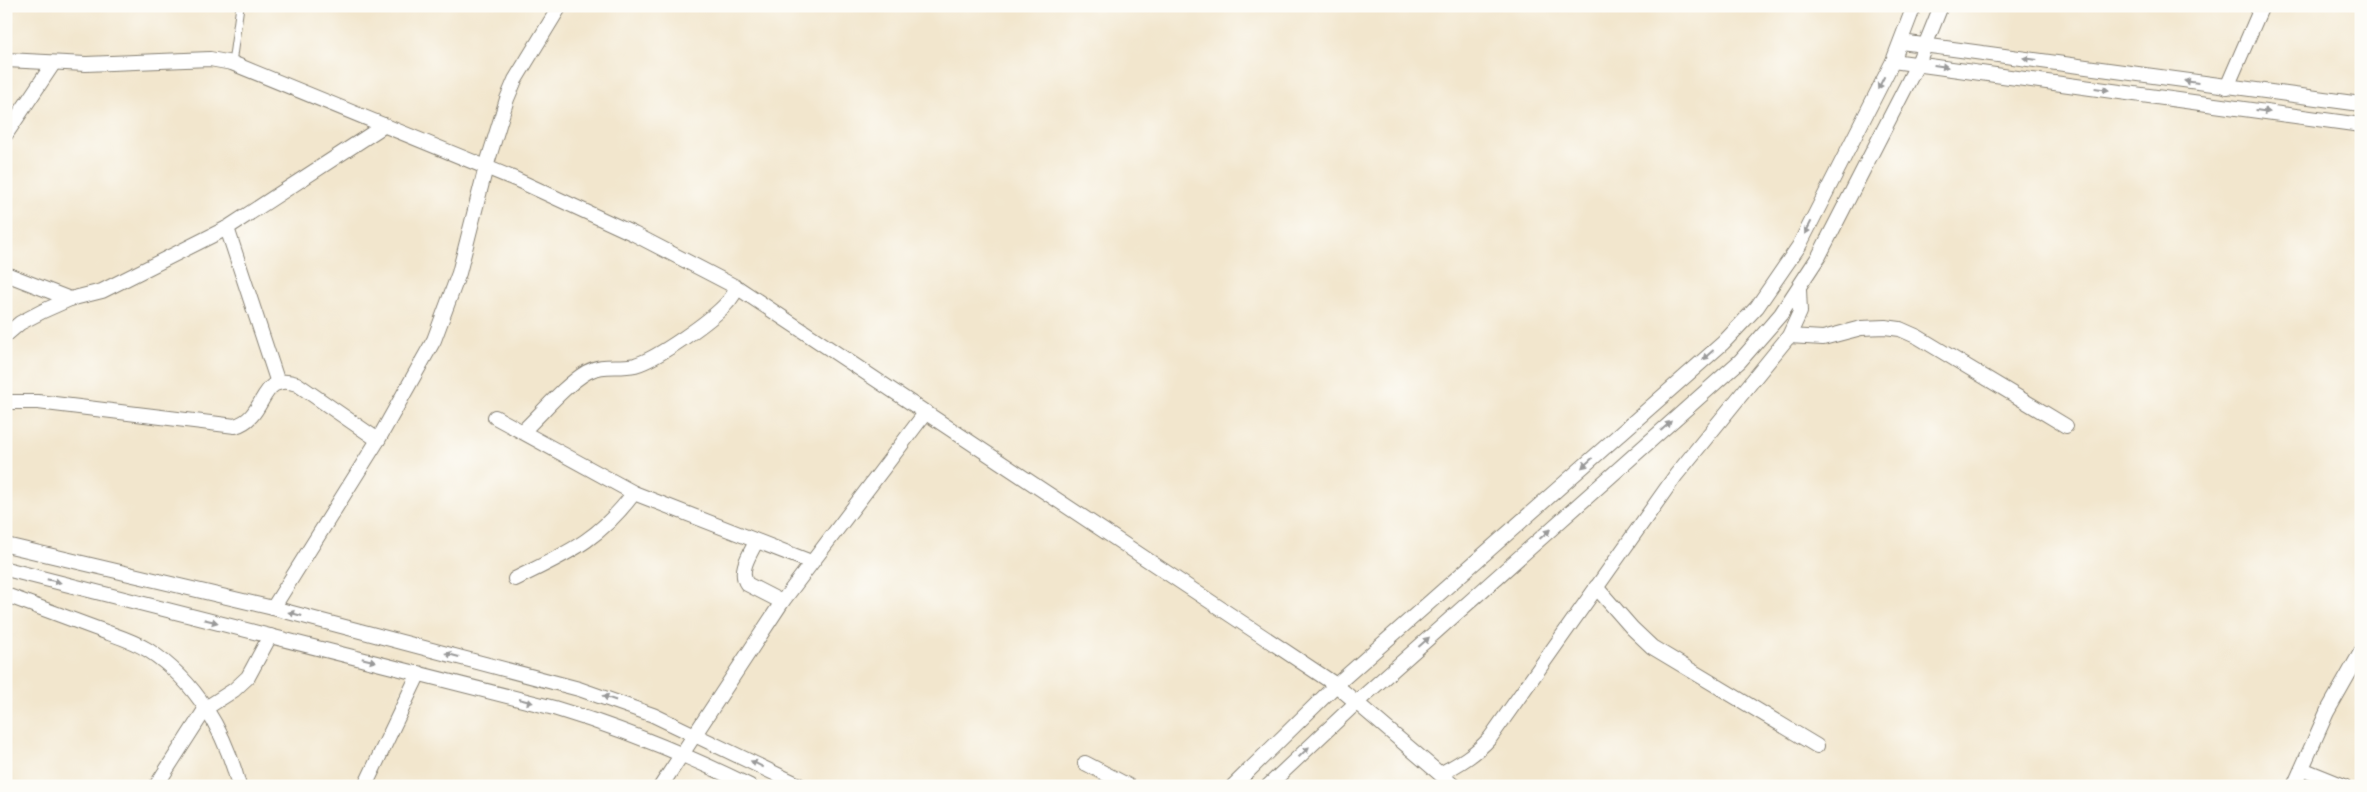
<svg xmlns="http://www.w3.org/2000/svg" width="2367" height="792" font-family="Cardo,serif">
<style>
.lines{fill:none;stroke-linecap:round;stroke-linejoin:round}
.service-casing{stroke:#878174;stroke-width:9}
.minor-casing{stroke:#878174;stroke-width:16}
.service{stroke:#fff;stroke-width:7}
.minor{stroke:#fff;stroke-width:14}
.oneway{fill:#999}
</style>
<rect width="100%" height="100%" fill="#fdfcf7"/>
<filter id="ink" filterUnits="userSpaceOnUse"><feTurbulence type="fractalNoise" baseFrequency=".02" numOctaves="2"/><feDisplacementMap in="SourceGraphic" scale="10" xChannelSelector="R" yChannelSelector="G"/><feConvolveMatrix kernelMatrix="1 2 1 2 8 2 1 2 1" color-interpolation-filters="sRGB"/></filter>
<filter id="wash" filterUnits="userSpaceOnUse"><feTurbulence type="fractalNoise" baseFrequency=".0096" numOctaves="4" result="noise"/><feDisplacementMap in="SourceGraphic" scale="20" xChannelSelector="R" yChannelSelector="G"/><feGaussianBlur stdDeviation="1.12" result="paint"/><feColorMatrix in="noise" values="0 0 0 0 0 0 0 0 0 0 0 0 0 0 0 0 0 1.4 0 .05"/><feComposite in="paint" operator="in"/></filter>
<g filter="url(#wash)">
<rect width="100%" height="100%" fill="#f2e6cd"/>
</g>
<g filter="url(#ink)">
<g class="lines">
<g class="service-casing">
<polyline id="service" points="232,63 240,6"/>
</g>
<g class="minor-casing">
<g id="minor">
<polyline points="1901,42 2361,104"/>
<polyline points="6,60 86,64 210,59 232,63 515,179 634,234 738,288 1336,685 1454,786"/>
<polyline points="1893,61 2361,125"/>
<polyline points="2227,87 2262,6"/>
<polyline points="6,134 53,64"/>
<polyline points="227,228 278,383"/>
<polyline points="6,274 70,299"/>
<polyline points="6,335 20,323 43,311 70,299 102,291 227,228 385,125"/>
<polyline points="1789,336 1823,338 1861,328 1885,327 1900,329 1918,337 2066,426"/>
<path d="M6,402H38L235,426C268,417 258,371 297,384L378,440"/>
<polyline points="495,417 634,493 811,562"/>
<path d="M523,431C542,413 565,385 587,372C603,363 618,369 635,365C657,359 712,320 727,303C731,299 734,293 738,288"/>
<path d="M756,542C750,554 738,571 747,584L782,602"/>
<polyline points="6,545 273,608 579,689 653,715 801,786"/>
<path d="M6,569L554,708C624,729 685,754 750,786"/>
<path d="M515,579C567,553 597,542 634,493"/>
<polyline points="1596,587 1632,628 1652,647 1817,746"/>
<path d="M6,595C36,606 66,617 95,628C113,635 132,640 148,650C196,681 225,731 239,786"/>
<polyline points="273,608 378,440 434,340 459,273 486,167 507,99 515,80 560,6"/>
<polyline points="1085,763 1129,786"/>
<polyline points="2302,769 2344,786"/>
<path d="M1440,774C1459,764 1476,754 1490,738L1676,475L1789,336L1800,312L1799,289"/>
<polyline points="156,786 206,708 234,690 248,677 270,636"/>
<polyline points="365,786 419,673"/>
<polyline points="661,786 782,602 926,412"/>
<polyline points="1233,786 1336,685 1723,343 1757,307 1799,246 1893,61 1914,6"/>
<polyline points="1268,786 1357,702 1740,361 1781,314 1819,256 1918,63 1941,6"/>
<polyline points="2294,786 2327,712 2361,652"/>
</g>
</g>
<use href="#service" class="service"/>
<use href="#minor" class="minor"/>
</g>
<defs><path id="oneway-solid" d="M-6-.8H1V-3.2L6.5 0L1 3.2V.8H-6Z" transform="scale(1.25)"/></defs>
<g class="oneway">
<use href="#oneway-solid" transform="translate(2030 59) rotate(-172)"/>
<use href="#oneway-solid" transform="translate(1941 66) rotate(8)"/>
<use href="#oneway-solid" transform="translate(2191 82) rotate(-172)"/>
<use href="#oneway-solid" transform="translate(1881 83) rotate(117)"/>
<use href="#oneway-solid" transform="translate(2102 89) rotate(8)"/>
<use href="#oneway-solid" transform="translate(2263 111) rotate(8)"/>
<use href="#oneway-solid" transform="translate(1808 228) rotate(117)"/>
<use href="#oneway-solid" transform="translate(1708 355) rotate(138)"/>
<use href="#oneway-solid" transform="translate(1666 426) rotate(-42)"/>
<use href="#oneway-solid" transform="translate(1587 463) rotate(138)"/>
<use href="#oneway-solid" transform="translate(1545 534) rotate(-42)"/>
<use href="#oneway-solid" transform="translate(54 581) rotate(14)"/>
<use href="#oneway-solid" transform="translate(295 614) rotate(-165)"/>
<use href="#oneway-solid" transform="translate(211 621) rotate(14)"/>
<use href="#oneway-solid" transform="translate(1424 642) rotate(-42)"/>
<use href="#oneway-solid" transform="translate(452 655) rotate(-165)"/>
<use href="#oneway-solid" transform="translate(369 660) rotate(14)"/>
<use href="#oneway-solid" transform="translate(609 698) rotate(-161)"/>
<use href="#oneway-solid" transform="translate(526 701) rotate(15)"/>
<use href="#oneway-solid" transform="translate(1304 752) rotate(-44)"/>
<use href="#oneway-solid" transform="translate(757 764) rotate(-154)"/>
</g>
</g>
<rect width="2367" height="792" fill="none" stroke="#fdfcf7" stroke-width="25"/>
</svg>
